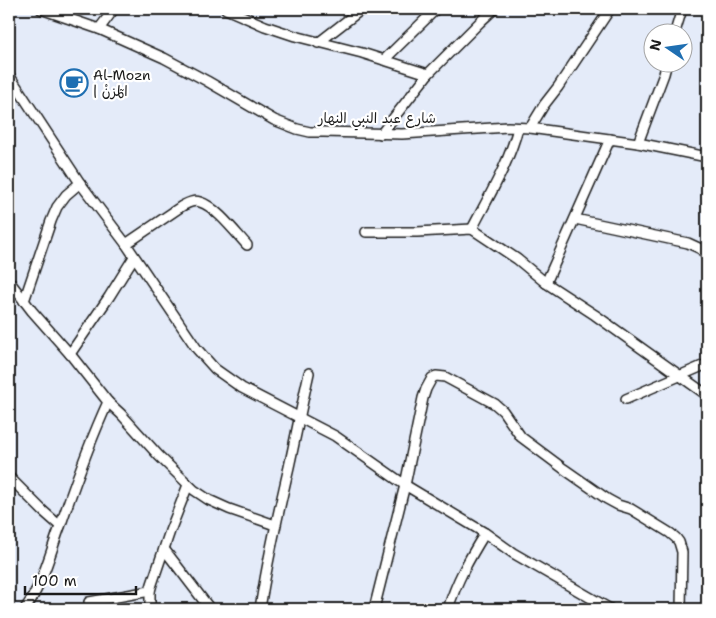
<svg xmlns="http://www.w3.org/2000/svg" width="716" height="618" font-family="'Shantell Sans','Playpen Sans Arabic',sans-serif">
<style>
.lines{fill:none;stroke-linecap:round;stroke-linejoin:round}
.minor-casing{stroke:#1c1c1c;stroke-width:12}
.minor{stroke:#fff;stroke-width:9}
.labels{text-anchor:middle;stroke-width:4.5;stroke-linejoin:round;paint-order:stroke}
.poi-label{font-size:14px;fill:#1c1c1c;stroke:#fff;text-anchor:start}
.street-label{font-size:14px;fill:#1c1c1c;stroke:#fff}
</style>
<rect width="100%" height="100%" fill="#e4ebf9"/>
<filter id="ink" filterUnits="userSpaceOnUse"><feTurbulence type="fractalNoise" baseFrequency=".02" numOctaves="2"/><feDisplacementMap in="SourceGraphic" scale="10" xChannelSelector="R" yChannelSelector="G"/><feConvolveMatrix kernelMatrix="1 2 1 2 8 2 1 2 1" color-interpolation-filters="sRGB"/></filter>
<g filter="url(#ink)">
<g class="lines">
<g class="minor-casing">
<g id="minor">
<polyline points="41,9 99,29 164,58 207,81 274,120 297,129 310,132 324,132 402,134 508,127 530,128 638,143 707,157"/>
<polyline points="226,9 265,26 295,36 362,53 428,74"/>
<polyline points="99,29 114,9"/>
<polyline points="675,32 682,9"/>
<polyline points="318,43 362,9"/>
<polyline points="384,60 436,9"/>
<polyline points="9,75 80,183 126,244 197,349 215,369 242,388 335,436 405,485 485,533 513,553 610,609"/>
<polyline points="530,128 544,105 558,87 610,9"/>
<polyline points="381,134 428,74 480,22 494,9"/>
<polyline points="638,143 664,74 667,62"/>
<polyline points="575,219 688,243 701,249 707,257"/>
<path d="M472,229C489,196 509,163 518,128"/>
<polyline points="366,232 417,232 472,229 517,259 546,283 595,315 707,395"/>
<path d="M126,244L182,206C188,203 193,200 200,202C215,206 236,233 247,245"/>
<polyline points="9,281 32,311 70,354 108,402 121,414 159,456 194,490 209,500 229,509 275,525"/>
<polyline points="546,283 610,139"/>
<polyline points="24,301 51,221 57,207 66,195 80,183"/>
<polyline points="70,354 109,297 134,257"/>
<polyline points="626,399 707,364"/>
<polyline points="9,477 43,511 60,526"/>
<polyline points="164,549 210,609"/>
<polyline points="89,602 150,591"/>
<path d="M25,609C43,584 50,553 61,524C75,483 90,441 108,402"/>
<polyline points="150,609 150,591 152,584 170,531 188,485"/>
<path d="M260,609C267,561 278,514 289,467C296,435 302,404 309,373"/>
<polyline points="374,609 405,485 423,398 426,389 432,378 436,376 445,377 495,404 503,411 521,437 564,469 607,499 618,505 631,509 670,533 676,538 679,542 682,552 681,609"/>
<path d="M448,609C457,580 469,559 485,533"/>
</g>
</g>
<use href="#minor" class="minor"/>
</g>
</g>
<defs>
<g id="cafe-ring" transform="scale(1.4375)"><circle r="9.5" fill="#fff" stroke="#1f6fb2" stroke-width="1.5"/><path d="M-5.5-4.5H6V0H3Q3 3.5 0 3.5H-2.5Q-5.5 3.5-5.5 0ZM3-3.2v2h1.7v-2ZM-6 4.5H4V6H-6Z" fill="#1f6fb2"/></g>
</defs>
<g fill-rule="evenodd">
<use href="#cafe-ring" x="74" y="83"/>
</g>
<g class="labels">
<g class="poi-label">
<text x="93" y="80">Al-Mozn<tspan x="93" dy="16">| المٓزنْ</tspan></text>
</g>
<g class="street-label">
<text x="377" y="123">شارع عبد النبي النهار</text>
</g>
</g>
<rect width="716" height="618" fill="none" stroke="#fff" stroke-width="30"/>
<rect x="15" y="15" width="686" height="588" fill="none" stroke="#1c1c1c" stroke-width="2" filter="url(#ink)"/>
<g transform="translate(668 48) rotate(283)"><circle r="24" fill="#ffffff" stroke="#a4a4a4"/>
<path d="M0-4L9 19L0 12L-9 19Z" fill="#1f6fb2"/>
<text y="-8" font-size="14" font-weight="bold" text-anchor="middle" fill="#1c1c1c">N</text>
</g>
<path d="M25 586v8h111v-8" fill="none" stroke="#1c1c1c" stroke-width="2.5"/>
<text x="32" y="586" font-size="15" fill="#1c1c1c" stroke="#ffffff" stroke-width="4" paint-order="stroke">100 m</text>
</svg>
